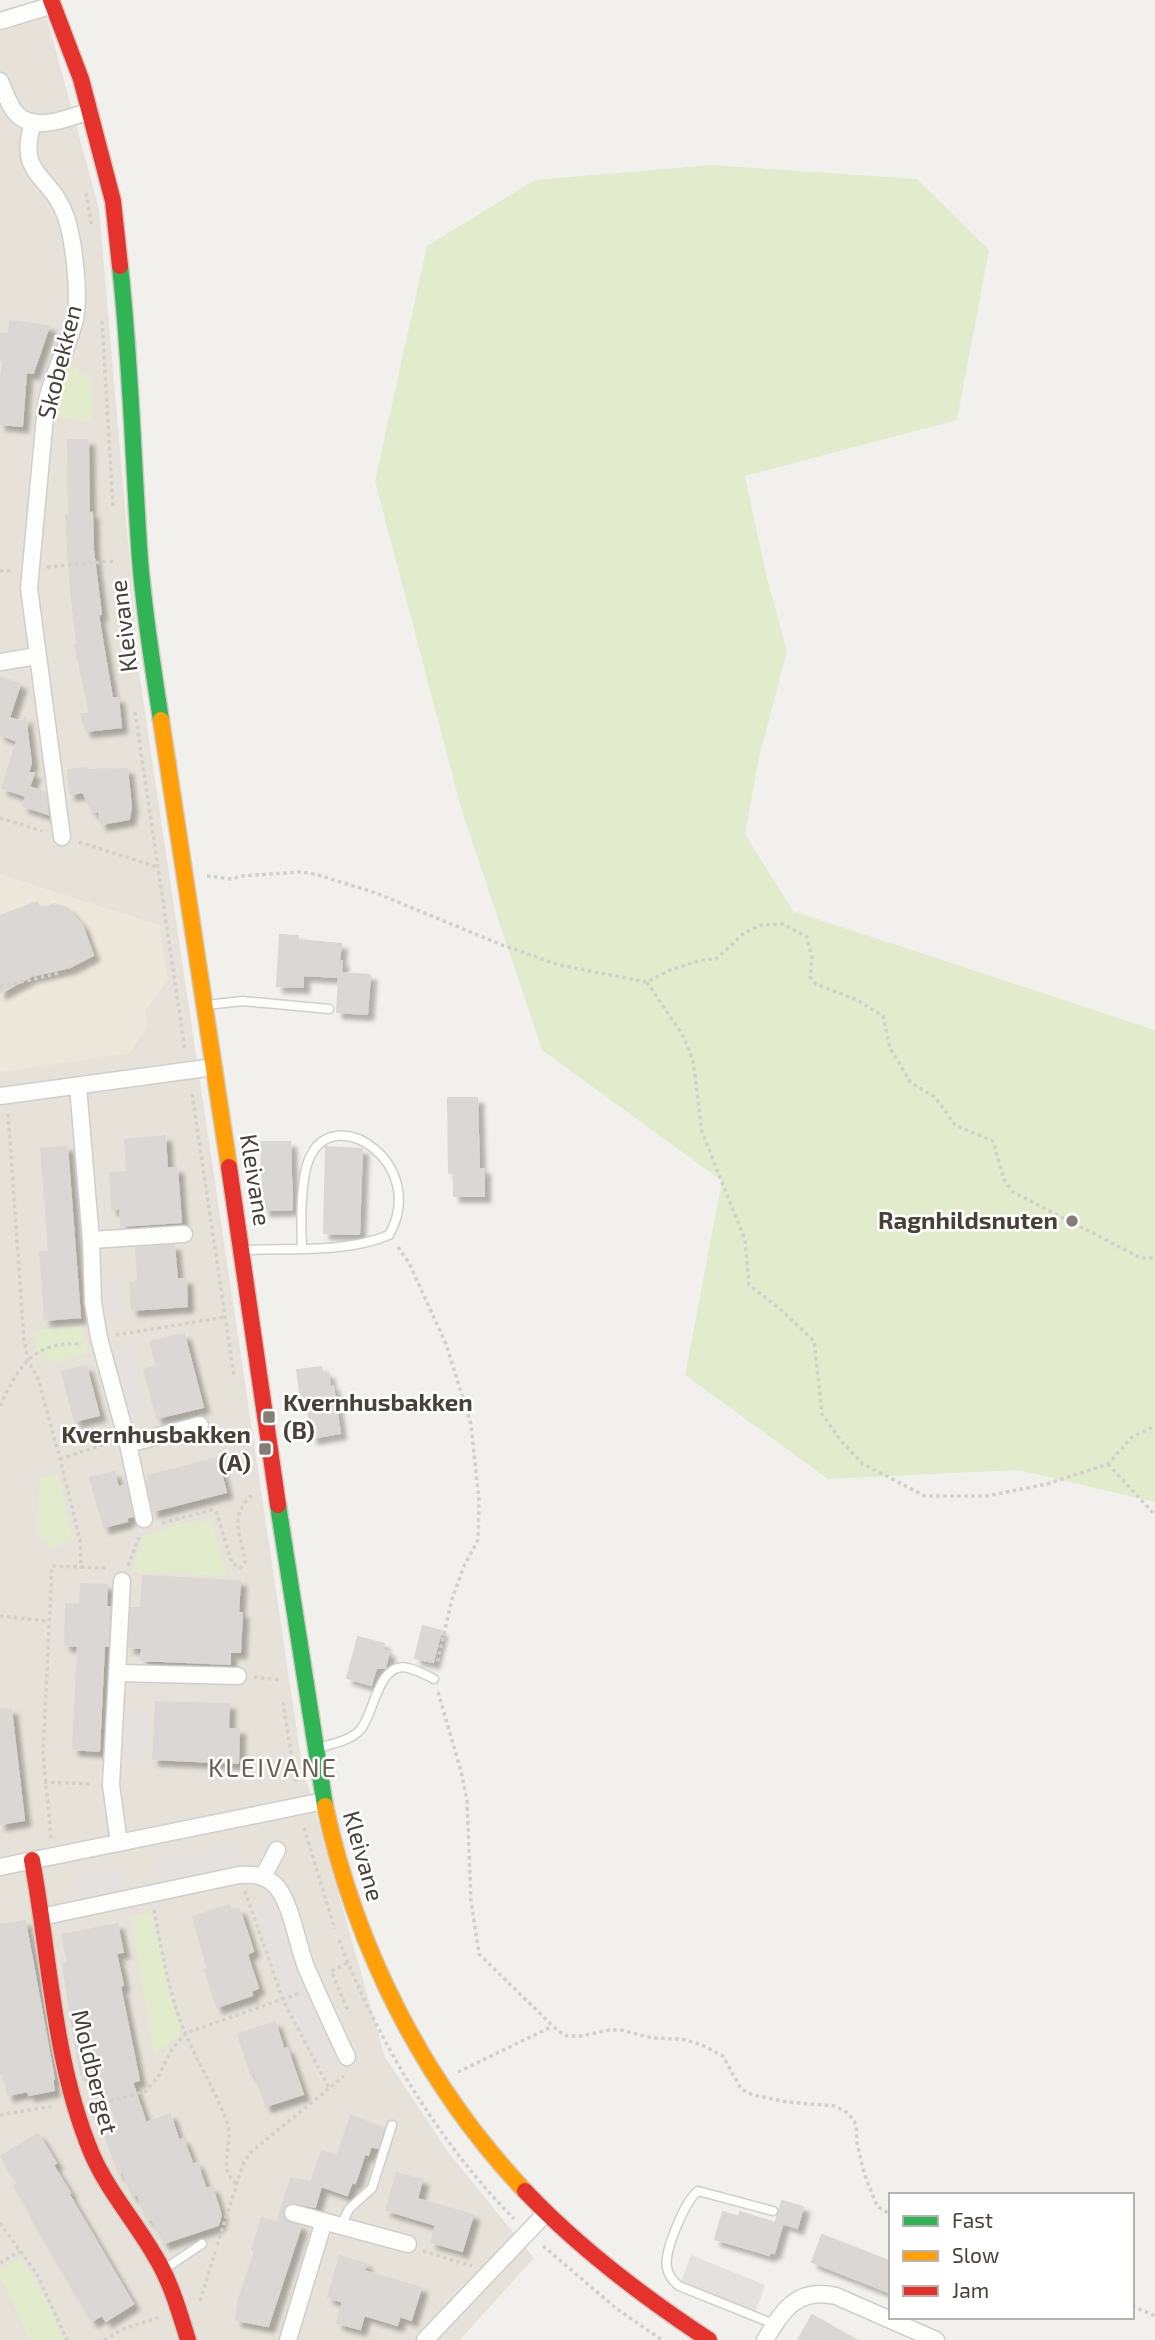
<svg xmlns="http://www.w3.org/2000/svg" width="1155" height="2340" font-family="'Exo 2',sans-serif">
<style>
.residential{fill:#e6e2da}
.education{fill:#ede7dc}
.green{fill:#e2eccd}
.parking{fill:#e4e1de}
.building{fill:#dad7d4;stroke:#dbd7d2;stroke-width:2;filter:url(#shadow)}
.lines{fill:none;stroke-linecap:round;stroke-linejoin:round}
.lane-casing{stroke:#d0ceca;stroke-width:11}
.street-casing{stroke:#d0ceca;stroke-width:19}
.fast-casing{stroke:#d2cdc4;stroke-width:19}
.slow-casing{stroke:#d2cdc4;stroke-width:19}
.jam-casing{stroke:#d2cdc4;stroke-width:19}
.path{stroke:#d2d0cb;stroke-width:3.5;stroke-dasharray:3.5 3.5;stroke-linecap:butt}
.lane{stroke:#fdfdfc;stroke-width:8}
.street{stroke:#fdfdfc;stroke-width:16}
.fast{stroke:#30b455;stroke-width:16}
.slow{stroke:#ff9f0a;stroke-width:16}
.jam{stroke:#e5322d;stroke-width:16}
.poi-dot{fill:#847e77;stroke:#fff;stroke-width:2.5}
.labels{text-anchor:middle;stroke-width:5;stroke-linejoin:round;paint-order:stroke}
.street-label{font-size:24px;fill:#494138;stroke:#fff}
.poi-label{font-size:24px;font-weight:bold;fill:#494138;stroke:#fff;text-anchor:end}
.neighbourhood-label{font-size:26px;letter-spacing:2px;fill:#6c5f4f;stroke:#fff}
</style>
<defs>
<filter id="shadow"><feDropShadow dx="6" dy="6" stdDeviation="2" flood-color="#0004"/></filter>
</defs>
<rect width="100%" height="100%" fill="#f2f0ed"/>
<polygon class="residential" points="42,0 99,209 140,679 302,1765 385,2057 448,2152 534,2258 460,2340 0,2340 0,15"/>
<polygon class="education" points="0,874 159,925 168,980 145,1011 148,1026 130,1053 0,1072"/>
<g class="green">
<polygon points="711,165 917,179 989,250 957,420 745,476 766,574 787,651 759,758 745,834 793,911 1155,1030 1155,1502 1018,1470 828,1479 685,1375 722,1181 542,1050 461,808 375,481 427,246 535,180"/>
<polygon points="67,366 76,367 80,374 91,377 93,414 91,422 54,417 56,395"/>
<polygon points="82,1326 83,1340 88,1339 86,1353 51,1363 47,1361 46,1357 37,1358 32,1350 37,1348 34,1334 37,1330"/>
<polygon points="58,1474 73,1540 50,1548 37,1534 40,1478"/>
<polygon points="212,1520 227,1576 131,1572 144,1536 179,1524"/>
<polygon points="152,1912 181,2034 154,2055 131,1917"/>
<path d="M20,2257C38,2283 53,2310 63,2340H29L0,2275V2270Z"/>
</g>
<g class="parking">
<polygon points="122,1280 126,1318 103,1321 99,1282"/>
<polygon points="131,1346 147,1413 127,1418 109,1353"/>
<polygon points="125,1712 147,1712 145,1766 122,1764"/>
<polygon points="240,1842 245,1866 161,1883 156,1859"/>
<polygon points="122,1867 126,1889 81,1899 76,1877"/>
<polygon points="276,1898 343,2060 323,2070 284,2001 254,1905"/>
<polygon points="691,2255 765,2285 756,2311 681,2282"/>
</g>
<g class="building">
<polygon points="10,321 49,326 33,373 26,372 22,426 0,424 0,382 4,360 0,360 0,334 9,334"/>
<polygon points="68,440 88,440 89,514 92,513 93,550 101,614 98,615 112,698 118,698 121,727 86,731 81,714 90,714 75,645 77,644 70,581 66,515 69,515"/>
<polygon points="0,677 20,684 9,718 23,722 25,716 31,763 28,773 34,773 26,796 2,788 17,741 0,734"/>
<polygon points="86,768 87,770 127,769 131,807 129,819 101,824 99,811 93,812 83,792 70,794 68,770"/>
<polygon points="29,787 46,793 48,814 23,806"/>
<polygon points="37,902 40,909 55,904 67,908 82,925 93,955 70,967 31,976 0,993 0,916"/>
<polygon points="280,935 298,936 298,940 341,944 339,961 342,961 341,973 370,975 367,1014 337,1012 339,977 303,975 303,987 277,986"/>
<polygon points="448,1098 477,1098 479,1169 484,1169 484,1196 454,1196 454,1173 449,1173"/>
<polygon points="165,1136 167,1168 177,1168 181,1222 121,1226 120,1208 112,1209 110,1173 127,1172 125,1140"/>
<polygon points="261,1142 290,1142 292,1209 264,1210"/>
<polygon points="67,1146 80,1317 45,1320 40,1252 49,1251 41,1149"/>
<polygon points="326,1147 362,1149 359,1234 324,1233"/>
<polygon points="174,1245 177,1279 186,1279 187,1306 132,1310 130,1283 138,1282 136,1248"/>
<polygon points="184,1334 203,1407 157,1418 144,1370 157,1366 150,1342"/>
<polygon points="86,1366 99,1415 75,1421 62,1372"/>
<polygon points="321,1367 323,1374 328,1373 330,1387 333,1386 340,1433 312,1438 306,1398 301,1399 297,1370"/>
<polygon points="217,1458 226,1492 153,1511 147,1481 149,1480 148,1476"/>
<polygon points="114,1472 118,1487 126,1485 133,1516 126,1518 127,1521 104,1527 90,1478"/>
<polygon points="143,1576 240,1581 238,1613 242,1613 240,1652 230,1652 230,1664 141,1660 142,1648 129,1647 131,1608 141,1608"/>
<polygon points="81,1584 107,1585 106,1607 110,1607 108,1646 104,1646 99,1751 73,1749 78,1646 65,1645 66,1604 80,1605"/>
<polygon points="423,1626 441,1631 433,1662 415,1658"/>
<polygon points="358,1637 384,1644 382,1650 389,1652 385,1668 376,1668 371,1685 347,1678"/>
<polygon points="156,1702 229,1704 228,1729 239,1729 238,1763 153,1759"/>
<polygon points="11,1709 24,1820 0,1824 0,1710"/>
<polygon points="229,1905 231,1911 239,1909 245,1926 253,1951 247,1954 258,1988 251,1991 252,1995 217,2007 205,1970 208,1969 193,1917"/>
<polygon points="25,1921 54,2079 52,2080 54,2090 29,2095 28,2091 8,2095 4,2073 0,2074 0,1925"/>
<polygon points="117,1924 123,1952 116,1953 123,1985 120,1986 139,2080 132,2082 146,2123 170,2114 179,2141 183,2139 193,2165 197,2163 206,2189 212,2187 221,2215 218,2225 164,2243 152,2219 149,2220 144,2213 138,2195 132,2195 123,2171 119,2173 105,2136 119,2128 105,2087 95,2089 92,2072 81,2074 69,2006 63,1964 68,1963 62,1935"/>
<polygon points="275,2022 284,2050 287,2048 303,2094 266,2106 255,2073 251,2074 238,2034"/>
<polygon points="351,2116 384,2128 378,2148 371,2146 368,2155 365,2153 355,2183 352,2182 347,2195 321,2186 315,2207 295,2203 285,2206 283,2211 285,2220 301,2226 268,2326 236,2320 238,2302 255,2251 252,2250 262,2218 277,2223 291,2178 311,2182 322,2151 337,2156"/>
<polygon points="38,2134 56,2163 53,2165 70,2193 68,2193 133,2304 106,2321 102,2315 92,2321 30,2215 31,2214 14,2186 18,2184 1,2156"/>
<polygon points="397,2173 422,2180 417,2199 473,2215 462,2251 431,2242 436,2225 386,2210"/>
<polygon points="782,2201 803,2207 797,2228 776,2221"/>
<polygon points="723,2212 739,2217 740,2212 782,2225 774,2253 770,2252 769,2255 715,2239"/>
<polygon points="822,2235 891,2262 891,2293 812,2262"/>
<polygon points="340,2256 366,2264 364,2271 421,2288 411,2320 400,2316 397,2325 364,2315 360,2329 337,2323 343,2302 328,2297"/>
<polygon points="812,2315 856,2340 798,2340"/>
</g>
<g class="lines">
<g class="lane-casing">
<g id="lane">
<polyline points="206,1005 243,1001 329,1009"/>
<path d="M245,1250C291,1248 347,1253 389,1235C429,1165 336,1101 310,1157C300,1178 301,1224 302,1248"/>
<path d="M316,1749C330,1744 351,1741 361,1729C374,1713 379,1660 408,1668C417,1670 426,1675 434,1679"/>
<path d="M773,2211L698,2191C685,2201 664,2251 667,2267C668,2275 673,2281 679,2286L774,2324"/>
<polyline points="341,2226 349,2209 372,2188 392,2125"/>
<polyline points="166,2268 202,2244"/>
</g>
</g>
<g class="street-casing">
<g id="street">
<polyline points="0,21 53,5"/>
<path d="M0,81C5,92 10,109 19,116C37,132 70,117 90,111"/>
<path d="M33,122C16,178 51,173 66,217C74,241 80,295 75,319C68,349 51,375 46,406L29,588L62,837"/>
<polyline points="0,662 37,656"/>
<polyline points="78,1086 91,1240 93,1302 99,1338 128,1444 144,1519"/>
<polyline points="0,1096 214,1067"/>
<polyline points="91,1240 184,1234"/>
<polyline points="128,1444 200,1425"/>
<polyline points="119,1673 238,1676"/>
<polyline points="119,1843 111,1785 122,1581"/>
<polyline points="0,1867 324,1801"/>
<polyline points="263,1877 277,1850"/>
<path d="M41,1917L239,1875C253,1874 265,1875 275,1885C291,1901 297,1944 306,1967C319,1997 333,2027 347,2057"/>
<polyline points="293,2213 408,2244"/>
<polyline points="288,2340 324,2221"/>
<polyline points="425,2340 545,2214"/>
<path d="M765,2340C783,2310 797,2287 836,2296L936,2340"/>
</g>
</g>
<g class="fast-casing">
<g id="fast">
<path d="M120,266C131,364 133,462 140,560C144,614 153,667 161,720"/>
<polyline points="278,1505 325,1806"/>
</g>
</g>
<g class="slow-casing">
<g id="slow">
<polyline points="161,720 229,1167"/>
<path d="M325,1806C356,1949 424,2084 525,2191"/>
</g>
</g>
<g class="jam-casing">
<g id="jam">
<polyline points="51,0 81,79 113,201 120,266"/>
<polyline points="229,1167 278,1505"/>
<path d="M32,1860C50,1957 53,2060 91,2152C107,2190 135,2221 155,2256C171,2282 179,2311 188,2340"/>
<path d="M525,2191C580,2249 642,2296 709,2340"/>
</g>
</g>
<g class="path">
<polyline points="86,193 92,227"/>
<polyline points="102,321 113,506"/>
<polyline points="47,567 116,561"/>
<polyline points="0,571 12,570"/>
<polyline points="135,712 185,1050"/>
<polyline points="0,818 42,831"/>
<polyline points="79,842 157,867"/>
<polyline points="207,876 232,879 241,876 300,872 315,874 376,893 502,945 559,965 647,982 670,970 701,960 716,959 744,933 761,925 783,924 807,937 812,958 810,977 816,984 857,1000 883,1016 890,1048 911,1083 935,1097 955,1125 993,1141 1004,1179 1013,1192 1141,1258 1155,1258"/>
<polyline points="647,982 683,1036 693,1060 702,1132 745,1240 749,1285 779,1308 814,1341 822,1414 842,1442 863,1464 925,1496 987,1496 1047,1484 1108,1464 1132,1437 1155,1426"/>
<polyline points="0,987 59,973"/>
<polyline points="192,1094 234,1376"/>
<polyline points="8,1114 24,1340 28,1361 38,1378 60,1459 80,1540 81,1567 108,1568"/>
<polyline points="398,1247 409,1263 446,1344 471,1424 479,1501 478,1540 464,1566 452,1599 437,1664"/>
<polyline points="116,1335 225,1317"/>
<path d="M0,1406C19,1365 34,1341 82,1344"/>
<polyline points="60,1459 108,1443"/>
<polyline points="1108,1464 1155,1515"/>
<path d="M162,1523L211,1510L216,1511L232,1563L240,1568L245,1563V1559C239,1531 229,1514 254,1493"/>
<polyline points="128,1566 139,1537"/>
<polyline points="0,1616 48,1621"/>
<polyline points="254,1677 280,1680"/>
<polyline points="438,1692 461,1771 467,1801 471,1901 479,1954 558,2031 567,2036 581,2036 609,2030 621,2030 652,2038 682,2039 702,2045 723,2056 741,2089 753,2095 787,2102 835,2106 848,2113 856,2124 857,2143 864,2173 877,2206 891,2215"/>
<polyline points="283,1702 296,1785"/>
<polyline points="44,1782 92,1784"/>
<polyline points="304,1828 335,1929"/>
<polyline points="51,1838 43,1753 52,1566 81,1567"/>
<polyline points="245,1891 283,2000 329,2088"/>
<path d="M154,1910C162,1953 169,1995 186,2035C199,2065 217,2093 227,2123C235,2144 216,2168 236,2183"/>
<path d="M339,1940C378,2042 437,2140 514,2219"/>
<polyline points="347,1963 331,1971 349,2013"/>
<polyline points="458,2072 551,2027"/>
<polyline points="96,2102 111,2101 146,2091 158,2077 172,2049 186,2033 300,1993"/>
<polyline points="0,2115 53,2106"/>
<polyline points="0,2223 37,2274 67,2340"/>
<polyline points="217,2245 244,2162 250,2153 344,2076"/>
<polyline points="543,2246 617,2309 662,2340"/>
<polyline points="423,2251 472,2266"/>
<polyline points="0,2263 20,2251"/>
<polyline points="200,2301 215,2252"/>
<polyline points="1132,2306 1155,2316"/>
<polyline points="104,2340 123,2329 160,2317"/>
</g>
<use href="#lane" class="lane"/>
<use href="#street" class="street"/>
<use href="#fast" class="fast"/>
<use href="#slow" class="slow"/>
<use href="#jam" class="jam"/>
</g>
<g class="poi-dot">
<circle cx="1072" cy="1221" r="7"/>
<rect x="262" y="1410" width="14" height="14" rx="3.5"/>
<rect x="258" y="1442" width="14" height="14" rx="3.5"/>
</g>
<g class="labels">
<g class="street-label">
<text transform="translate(60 362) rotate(-76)" y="8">Skobekken</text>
<text transform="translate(124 626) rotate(-97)" y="8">Kleivane</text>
<text transform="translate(255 1180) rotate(81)" y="8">Kleivane</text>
<text transform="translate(363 1856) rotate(74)" y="8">Kleivane</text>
<text transform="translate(94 2072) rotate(76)" y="8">Moldberget</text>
</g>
<g class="poi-label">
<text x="1058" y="1229">Ragnhildsnuten</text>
<text x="283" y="1411" text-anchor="start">Kvernhusbakken<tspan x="283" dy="28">(B)</tspan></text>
<text x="251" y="1443">Kvernhusbakken<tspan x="251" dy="28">(A)</tspan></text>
</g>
<g class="neighbourhood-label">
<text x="273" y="1777">KLEIVANE</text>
</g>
</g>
<rect x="889" y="2193" width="245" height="126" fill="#ffffff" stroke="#b6b3af" stroke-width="2"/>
<rect x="903" y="2216" width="35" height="10" fill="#30b455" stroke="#b6b3af" stroke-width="2"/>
<text x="952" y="2228" font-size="21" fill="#494138">Fast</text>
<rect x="903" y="2251" width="35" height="10" fill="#ff9f0a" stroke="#b6b3af" stroke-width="2"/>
<text x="952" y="2263" font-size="21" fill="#494138">Slow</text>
<rect x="903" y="2286" width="35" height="10" fill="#e5322d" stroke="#b6b3af" stroke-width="2"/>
<text x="952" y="2298" font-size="21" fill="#494138">Jam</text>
</svg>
